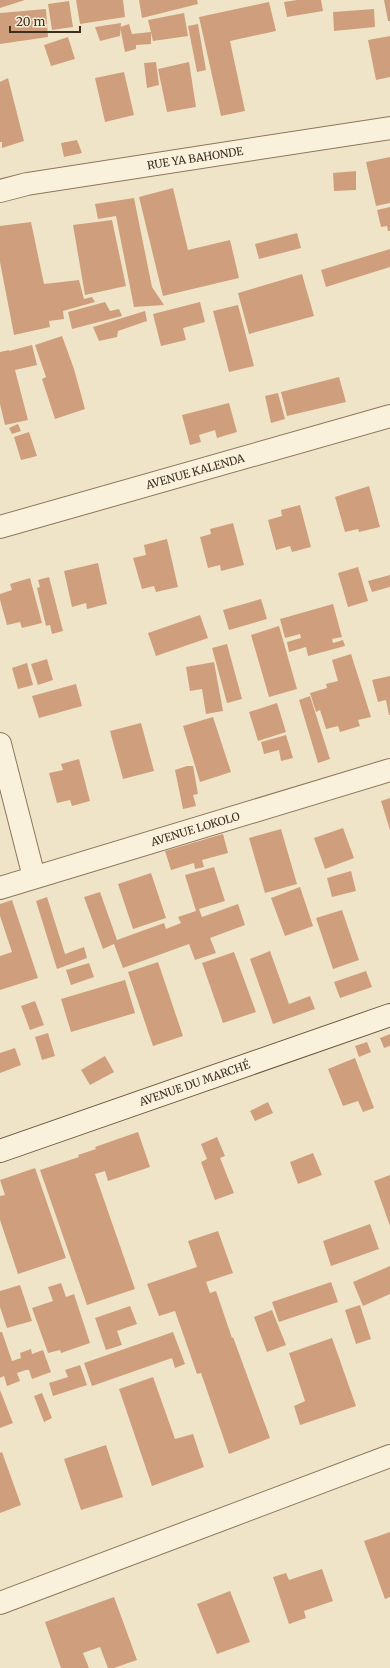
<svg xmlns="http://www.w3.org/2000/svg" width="390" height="1668" font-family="Merriweather,serif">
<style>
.building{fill:#cf9f7d}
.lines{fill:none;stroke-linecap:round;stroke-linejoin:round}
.street-casing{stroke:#8d765c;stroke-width:24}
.secondary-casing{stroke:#6f573f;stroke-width:24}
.street{stroke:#faf1dc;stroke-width:22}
.secondary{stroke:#faf1dc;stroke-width:22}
.labels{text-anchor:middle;stroke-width:4;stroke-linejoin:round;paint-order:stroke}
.street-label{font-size:11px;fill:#3d2e20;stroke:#f7eed8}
</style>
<rect width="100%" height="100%" fill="#f0e4c8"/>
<g class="building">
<polygon points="0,0 25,0 0,8"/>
<polygon points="76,0 123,0 125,17 80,24"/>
<polygon points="139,0 197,0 198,4 142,18"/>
<polygon points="297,0 321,0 323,11 287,17 284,2"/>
<polygon points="384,0 390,0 390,21 388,21"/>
<polygon points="69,1 73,27 52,30 48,4"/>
<polygon points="269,2 276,31 230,41 245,111 221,116 199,17"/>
<polygon points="46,9 48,37 0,44 0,13"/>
<polygon points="374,9 375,27 334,31 333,12"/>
<polygon points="184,13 188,36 153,41 148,20"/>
<polygon points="121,23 120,36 100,41 95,27"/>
<polygon points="129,24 132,34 151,32 151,44 136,45 136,49 125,52 120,27"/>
<polygon points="198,24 206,70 197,72 188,26"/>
<polygon points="390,36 390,77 376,80 368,40"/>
<polygon points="68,37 75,59 51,66 44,45"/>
<polygon points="156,62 159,85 147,88 144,63"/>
<polygon points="189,62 196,107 167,112 158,69"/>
<polygon points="124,72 134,115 105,122 95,78"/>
<polygon points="8,78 24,141 2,148 2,142 0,142 0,82"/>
<polygon points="77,140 82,153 64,157 61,143"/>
<polygon points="390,157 390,203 376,206 366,162"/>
<polygon points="356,171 356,190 334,191 333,173"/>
<polygon points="173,188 188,250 230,240 239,278 163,296 139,197"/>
<polygon points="134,198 152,287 164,305 134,307 116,216 98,219 95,204"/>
<polygon points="390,207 390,231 388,231 387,226 381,227 377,210"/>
<polygon points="112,220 126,286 85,295 73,225"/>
<polygon points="31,222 44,284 79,280 84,299 92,297 95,302 63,311 64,319 49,321 50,327 14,335 0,262 0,226"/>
<polygon points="297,233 301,248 259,259 255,244"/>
<polygon points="390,249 390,267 326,287 321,270"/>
<polygon points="302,274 314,316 249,334 238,293"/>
<polygon points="105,302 110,311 119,309 122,316 72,329 68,312"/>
<polygon points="200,302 205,322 183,328 186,340 161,346 153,314"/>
<polygon points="238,305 254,366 229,372 213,311"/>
<polygon points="145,311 147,321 118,331 117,337 99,341 93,327"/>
<polygon points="62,336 74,369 85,409 55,419 42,379 46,377 35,345"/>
<polygon points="32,345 37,365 15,370 28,420 5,425 0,404 0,352 9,350 9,351"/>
<polygon points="339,377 346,402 287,416 281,392"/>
<polygon points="278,393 285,419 271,423 265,396"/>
<polygon points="229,403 237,432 217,438 215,430 199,435 201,442 190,445 182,415"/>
<polygon points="18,424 21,431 12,434 9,428"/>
<polygon points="29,432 37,456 21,460 14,437"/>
<polygon points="369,486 380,527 359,532 358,529 345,532 335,497"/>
<polygon points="300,505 311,547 292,552 290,546 276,550 268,520 282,516 281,510"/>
<polygon points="233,523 244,565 221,571 220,565 208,568 200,537 211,534 210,529"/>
<polygon points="167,539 178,587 156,592 154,586 142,589 133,558 146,555 144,545"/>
<polygon points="98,563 107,604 87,609 86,603 72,607 64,571"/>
<polygon points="358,567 368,601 348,607 338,573"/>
<polygon points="390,575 390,587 372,592 368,581"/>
<polygon points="49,577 63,631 52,634 50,625 46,626 37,588 40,587 38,580"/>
<polygon points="30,578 42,623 22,628 20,622 7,625 0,600 0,594 12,590 10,584"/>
<polygon points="261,599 267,619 229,630 223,610"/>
<polygon points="333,604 342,637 332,639 333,643 343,640 345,646 308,656 306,647 289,652 287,642 301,638 300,634 285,638 280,619"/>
<polygon points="200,615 208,638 156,656 148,633"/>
<polygon points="279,626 297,689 269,697 251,635"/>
<polygon points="227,644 242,699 227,703 212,648"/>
<polygon points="351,654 371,717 358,720 360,726 340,732 338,726 326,729 320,710 316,712 310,693 327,688 326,684 338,681 332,660"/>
<polygon points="47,659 53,680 38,685 31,664"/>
<polygon points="214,662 223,711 206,714 202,689 190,691 186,667"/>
<polygon points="27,663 33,685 18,689 12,668"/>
<polygon points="390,676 390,715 389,715 386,700 378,702 372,680"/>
<polygon points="76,684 82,706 39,718 32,696"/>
<polygon points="310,696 330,759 318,763 299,700"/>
<polygon points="277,703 286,732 258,741 249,712"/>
<polygon points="213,717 231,772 200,782 183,726"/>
<polygon points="141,723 154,771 123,779 110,731"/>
<polygon points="286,735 293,758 281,761 279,750 264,754 261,742"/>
<polygon points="79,759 90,801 72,806 70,800 57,803 49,773 63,770 61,764"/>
<polygon points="187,766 193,766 198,794 193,795 196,806 183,809 175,770"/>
<polygon points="390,798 390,830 381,801"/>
<polygon points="343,828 354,858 325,869 314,838"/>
<polygon points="281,829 297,884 265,893 249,838"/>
<polygon points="223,834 228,853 202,860 204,867 195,869 194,863 171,870 165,851"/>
<polygon points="214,867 225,901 199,909 202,917 238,904 245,925 210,938 216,953 195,960 189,944 123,968 114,944 103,949 84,897 100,892 117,940 164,923 166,929 181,923 178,917 196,911 185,875"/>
<polygon points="351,871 356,891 332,897 327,878"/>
<polygon points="151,873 166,918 133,929 118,884"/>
<polygon points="300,887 313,926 285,936 271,898"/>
<polygon points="47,897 65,954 84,947 87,958 57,969 36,901"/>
<polygon points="12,900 38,978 0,990 0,956 12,952 0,916 0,904"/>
<polygon points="342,910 359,960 333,969 316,918"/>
<polygon points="270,951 289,1004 310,996 315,1009 273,1024 250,959"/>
<polygon points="234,952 256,1012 223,1023 202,963"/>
<polygon points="158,962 183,1036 153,1046 128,972"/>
<polygon points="89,963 94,977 71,985 66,970"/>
<polygon points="366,971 372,987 340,998 334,982"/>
<polygon points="125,980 135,1013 71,1032 61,999"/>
<polygon points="35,1001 44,1025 30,1030 21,1006"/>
<polygon points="48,1033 55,1056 42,1060 35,1037"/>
<polygon points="390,1034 390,1046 384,1048 380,1038"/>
<polygon points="367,1042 371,1052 359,1057 355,1046"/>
<polygon points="15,1048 21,1065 0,1073 0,1053"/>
<polygon points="105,1056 114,1072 90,1085 81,1070"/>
<polygon points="355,1058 374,1108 363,1112 358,1101 343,1106 328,1069"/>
<polygon points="268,1102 273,1113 255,1121 250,1111"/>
<polygon points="138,1132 150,1167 108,1181 105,1171 95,1174 135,1289 87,1305 40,1170 79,1157 78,1155 96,1149 95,1147"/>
<polygon points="217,1137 225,1156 220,1158 234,1193 215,1200 201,1162 207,1159 201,1144"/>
<polygon points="313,1153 322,1175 298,1184 290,1162"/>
<polygon points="35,1168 66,1258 18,1274 0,1220 0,1196 5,1195 0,1180"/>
<polygon points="390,1175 390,1226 374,1181"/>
<polygon points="370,1224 379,1249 331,1266 323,1241"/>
<polygon points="218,1231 233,1273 206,1282 210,1293 216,1291 232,1338 233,1337 270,1438 229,1454 201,1373 197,1374 175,1311 159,1316 147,1284 197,1267 188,1241"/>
<polygon points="390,1266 390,1294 363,1306 353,1282"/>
<polygon points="331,1282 338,1302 279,1322 272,1302"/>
<polygon points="61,1283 66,1297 74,1294 90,1343 61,1353 60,1350 48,1353 32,1308 53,1301 48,1287"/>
<polygon points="20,1285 32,1321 7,1328 0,1307 0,1291"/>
<polygon points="360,1305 371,1339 356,1344 345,1310"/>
<polygon points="130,1306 137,1324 117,1331 122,1345 106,1350 95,1318"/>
<polygon points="272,1310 286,1345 267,1352 254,1317"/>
<polygon points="0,1332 2,1332 12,1361 21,1358 20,1353 31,1349 32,1354 43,1350 51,1372 32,1379 29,1370 26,1370 17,1373 20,1381 7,1386 4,1376 0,1378"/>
<polygon points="173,1332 185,1364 175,1368 172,1358 92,1386 84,1363"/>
<polygon points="332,1338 356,1406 300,1425 294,1406 305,1401 289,1353"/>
<polygon points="80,1365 87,1385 53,1396 49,1383 68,1377 65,1370"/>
<polygon points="153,1377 175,1439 193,1434 204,1467 152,1486 119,1389"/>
<polygon points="0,1390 13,1423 0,1428"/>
<polygon points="42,1393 52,1418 44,1422 34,1396"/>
<polygon points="106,1445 123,1497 81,1510 64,1459"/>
<polygon points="2,1452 21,1505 0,1513 0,1453"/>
<polygon points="390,1532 390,1597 385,1599 364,1541"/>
<polygon points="322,1569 333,1601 304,1611 306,1618 289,1624 273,1577 286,1573 289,1580"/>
<polygon points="230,1591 250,1642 217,1654 197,1604"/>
<polygon points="114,1597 137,1660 114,1668 108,1668 100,1647 83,1653 89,1668 61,1668 45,1622"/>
</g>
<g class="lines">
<g class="street-casing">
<g id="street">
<path id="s1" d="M0,191L27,184L390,128"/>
<path id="s2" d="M0,527L390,416"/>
<polyline points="0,744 34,877"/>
<path id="s3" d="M0,888L390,770"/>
<polyline points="0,1603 390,1456"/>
</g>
</g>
<g class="secondary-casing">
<g id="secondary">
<path id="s4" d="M0,1151L390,1015"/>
</g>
</g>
<use href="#street" class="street"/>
<use href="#secondary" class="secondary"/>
</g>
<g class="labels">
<g class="street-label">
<text dy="4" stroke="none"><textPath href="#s1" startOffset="198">RUE YA BAHONDE</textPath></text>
<text dy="4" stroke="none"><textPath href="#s2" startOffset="203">AVENUE KALENDA</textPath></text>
<text dy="4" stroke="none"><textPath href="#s3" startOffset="204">AVENUE LOKOLO</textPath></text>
<text dy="4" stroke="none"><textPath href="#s4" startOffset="206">AVENUE DU MARCHÉ</textPath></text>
</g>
</g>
<path d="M10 26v6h70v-6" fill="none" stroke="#3d2e20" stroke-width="2"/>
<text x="16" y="26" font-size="12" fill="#3d2e20" stroke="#f7eed8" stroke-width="3" paint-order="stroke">20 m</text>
</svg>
